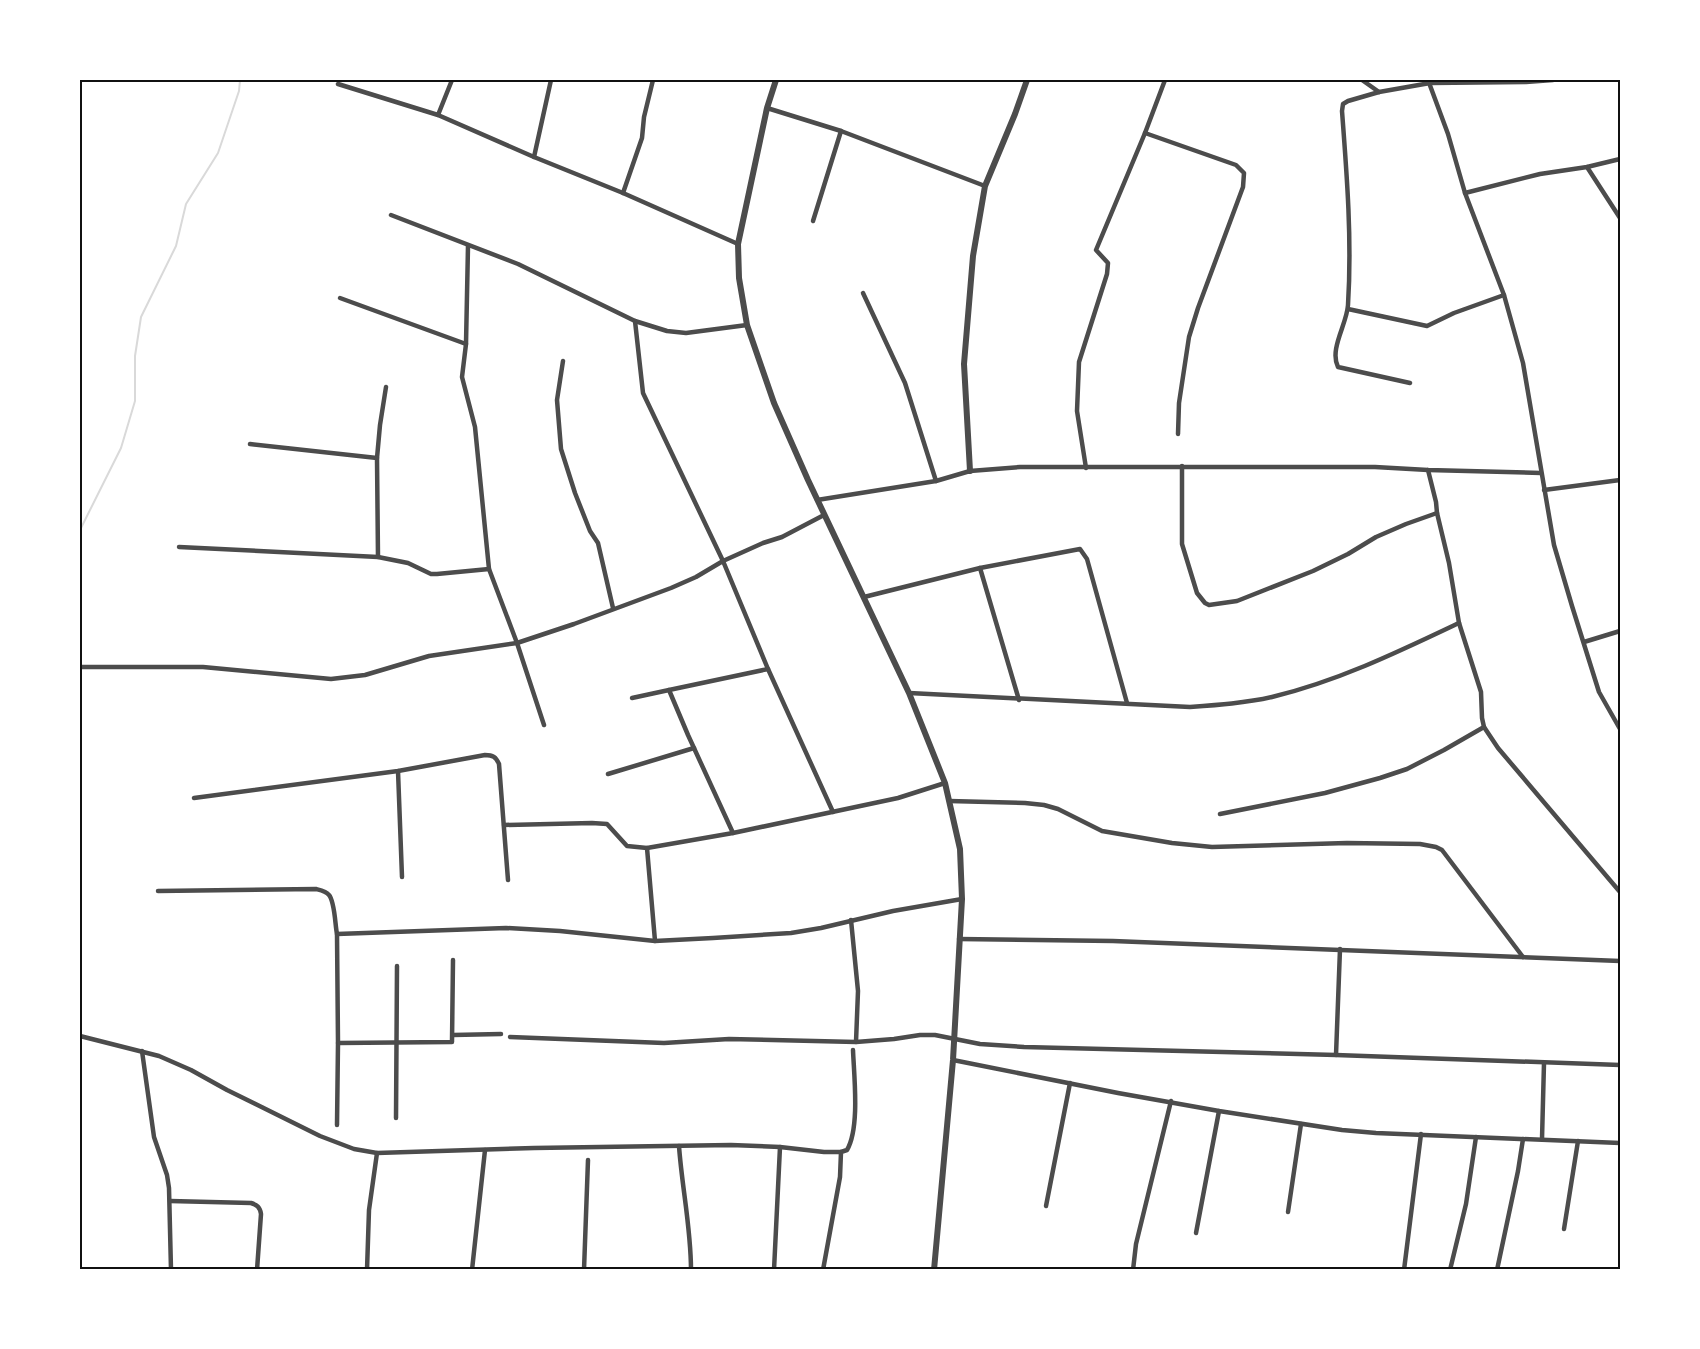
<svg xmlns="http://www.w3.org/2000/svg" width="1700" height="1349" font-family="'PT Sans',sans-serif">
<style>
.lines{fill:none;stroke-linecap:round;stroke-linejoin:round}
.stream{stroke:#d9d9d9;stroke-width:2}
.minor{stroke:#4c4c4c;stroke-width:4.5}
.tertiary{stroke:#4c4c4c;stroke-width:6}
.neatline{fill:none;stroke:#111;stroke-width:2}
</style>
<rect width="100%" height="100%" fill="#fff"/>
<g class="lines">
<polyline class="stream" points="80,530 121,448 135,401 135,356 141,317 176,246 186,204 218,153 239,91 240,80"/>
<g class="minor">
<polyline points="1362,80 1379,92"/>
<polyline points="1428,80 1448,134 1465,193 1504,295 1523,363 1554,545 1572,606 1599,692 1620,729"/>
<polyline points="338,84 438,115 534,157 623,193 738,244"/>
<polyline points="767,108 841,131 985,186"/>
<polyline points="438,115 452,80"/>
<polyline points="1145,133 1236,165 1244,173 1243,187 1198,308 1189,337 1179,403 1178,434"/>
<polyline points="534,157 551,80"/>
<polyline points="1587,167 1620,218"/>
<polyline points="623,193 642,138 644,117 653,80"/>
<polyline points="1465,193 1540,174 1587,167 1620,159"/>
<polyline points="391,215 518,264 635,321 667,331 686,333 747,325"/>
<polyline points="813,221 841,131"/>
<polyline points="468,246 466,344 462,377 475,427 489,569 517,643 544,725"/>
<polyline points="863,293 905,383 936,481"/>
<polyline points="340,298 466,344"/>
<polyline points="1348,309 1427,326 1454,313 1504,295"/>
<polyline points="635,321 643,393 723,561 768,669 833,812"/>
<polyline points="563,361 557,400 561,449 575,493 590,531 598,543 613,608"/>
<path d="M1410,383L1338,367C1329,349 1347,324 1348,305C1352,240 1347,176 1342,111L1343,104L1348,101L1379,92L1430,83L1526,82L1553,80"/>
<polyline points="250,444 377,458"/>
<polyline points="1182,466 1182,544 1197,593 1205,603 1209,605 1237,601 1313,571 1348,554 1376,537 1406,524 1437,513"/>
<polyline points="1086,468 1077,411 1079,362 1107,274 1108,263 1096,250 1145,133 1165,80"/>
<polyline points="1428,470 1436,502 1437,513 1449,563 1459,623 1481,692 1482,718 1484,727 1498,748 1620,892"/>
<polyline points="1544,490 1620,480"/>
<polyline points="817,500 936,481 970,471 1020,467 1375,467 1428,470 1541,473"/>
<polyline points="179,547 378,557 408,563 431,574 437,574 489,569"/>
<polyline points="378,557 377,458 380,425 386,387"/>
<polyline points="980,568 1019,700"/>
<polyline points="864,597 980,568 1080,549 1087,559 1127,703"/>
<polyline points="1584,642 1620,631"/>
<polyline points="80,667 203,667 331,679 365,675 429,656 517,643 574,624 671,588 696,577 723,561 763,543 782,537 824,515"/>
<path d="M909,693L1190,707C1218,705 1246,703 1272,697C1338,681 1398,652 1459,623"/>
<polyline points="632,698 669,690"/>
<polyline points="398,771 402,877"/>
<polyline points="608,774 694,748"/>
<path d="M194,798L398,771L485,755C493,755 496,757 499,764L508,880"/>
<polyline points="949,801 1025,803 1044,805 1058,809 1102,831 1172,843 1212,847 1347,843 1420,844 1436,847 1442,850 1523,957"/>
<polyline points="1220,814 1325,793 1380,778 1407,769 1444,750 1484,727"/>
<polyline points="504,825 592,823 607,824 627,846 647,848 733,833 898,798 945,783"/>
<polyline points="733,833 688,735 669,690 768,669"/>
<polyline points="647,848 655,941"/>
<path d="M158,891L316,889C320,890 326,891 329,895C335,902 335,925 337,934L506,928L560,931L655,941L713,938L791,933L821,928L893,911L962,899"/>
<polyline points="851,920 858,991 856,1042"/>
<polyline points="337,934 338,1043 452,1042 453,960"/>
<polyline points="959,939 1113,941 1620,961"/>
<polyline points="453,1035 501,1034"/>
<polyline points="80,1036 159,1056 191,1070 227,1090 320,1136 354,1149 377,1153 534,1148 731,1145 780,1147 824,1152 841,1152"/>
<polyline points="510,1037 664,1043 729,1039 856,1042 894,1039 920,1035 935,1035 980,1044 1024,1047 1336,1055 1620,1065"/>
<polyline points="142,1051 154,1137 167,1175 169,1188 171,1270"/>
<polyline points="1336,1055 1340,949"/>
<polyline points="953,1060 1118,1093 1219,1111 1342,1130 1376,1133 1620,1143"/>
<polyline points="396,1118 397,966"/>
<polyline points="337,1125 338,1043"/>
<polyline points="1542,1139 1544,1063"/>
<path d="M679,1146C682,1188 691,1228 691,1270"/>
<path d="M170,1201L251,1203C257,1205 260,1207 261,1214L257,1270"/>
<polyline points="1046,1206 1070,1083"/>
<polyline points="1288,1212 1301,1124"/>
<polyline points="1564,1229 1578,1141"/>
<polyline points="1196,1233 1219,1111"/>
<polyline points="367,1270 369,1210 377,1153"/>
<polyline points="472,1270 485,1150"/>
<polyline points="584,1270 588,1160"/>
<polyline points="774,1270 780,1147"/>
<path d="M823,1270L840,1177L841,1152L847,1150C860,1128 854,1076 853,1050"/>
<polyline points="1133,1270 1136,1244 1171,1101"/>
<polyline points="1404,1270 1421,1134"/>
<polyline points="1450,1270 1466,1204 1476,1137"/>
<polyline points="1497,1270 1518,1171 1523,1139"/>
</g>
<g class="tertiary">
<polyline points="776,80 767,108 738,244 739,278 747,325 774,403 808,480 909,693 945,783 960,849 962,899 953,1060 934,1270"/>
<polyline points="970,471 964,364 973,256 985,186 1015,114 1027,80"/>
</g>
</g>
<rect width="1700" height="1349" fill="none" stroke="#ffffff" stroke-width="162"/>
<rect x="81" y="81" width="1538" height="1187" class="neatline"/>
</svg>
